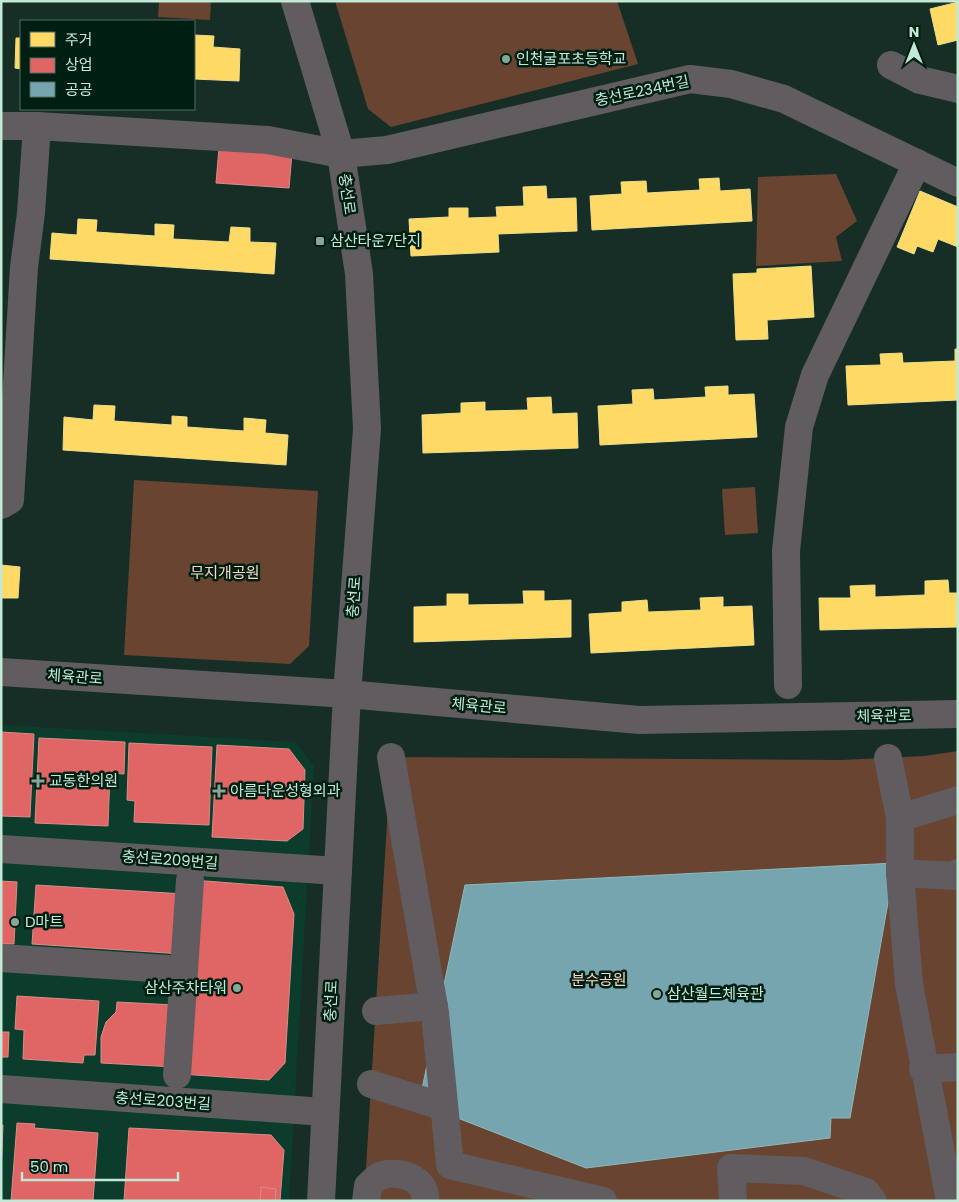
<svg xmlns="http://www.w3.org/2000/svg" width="959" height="1202" font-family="Poppins,'Noto Sans KR',sans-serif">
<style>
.built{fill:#0c3d2c}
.green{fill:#684431}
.homes{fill:#ffd966;stroke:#edde88}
.shops{fill:#e06666;stroke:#d78d88}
.public{fill:#76a5af;stroke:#8db9bb}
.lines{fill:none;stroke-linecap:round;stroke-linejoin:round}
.minor{stroke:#605c5f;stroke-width:28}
.poi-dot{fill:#86a798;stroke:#001f13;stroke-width:2}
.labels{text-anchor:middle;stroke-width:5;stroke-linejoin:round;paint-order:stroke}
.poi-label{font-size:15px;fill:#c2e8d6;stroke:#001f13;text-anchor:start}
.street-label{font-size:15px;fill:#c2e8d6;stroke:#001f13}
.park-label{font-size:15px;fill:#fcd5c3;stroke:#001f13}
</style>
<rect width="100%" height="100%" fill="#162e26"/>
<polygon class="built" points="1,725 295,742 314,766 289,1201 1,1201"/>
<g class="green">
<polygon points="159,1 211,1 210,20 158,17"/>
<polygon points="335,1 617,1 638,64 391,127 368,109"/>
<polygon points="836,174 857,221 836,237 842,261 756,266 758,177"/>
<polygon points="134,480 318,491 309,646 290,664 124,655"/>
<polygon points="755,487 758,533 725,535 722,489"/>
<polygon points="958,751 958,1201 364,1201 391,757 842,760 924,756"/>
</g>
<g class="homes">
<polygon points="958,2 958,40 938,45 930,9"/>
<polygon points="194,35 214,36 213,47 240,49 239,81 194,79"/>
<polygon points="16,38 21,38 21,69 15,68"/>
<polygon points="719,178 720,191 750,189 752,221 592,230 590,196 622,194 621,182 646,181 647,193 700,190 699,179"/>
<polygon points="546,186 547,199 576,198 577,231 498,234 499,252 411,256 409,219 449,217 449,208 468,208 468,218 497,217 496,207 524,206 523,187"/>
<polygon points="920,191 958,207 958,247 938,239 933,252 917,246 914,254 897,247"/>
<polygon points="78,219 97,220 96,232 155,236 155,224 174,225 173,239 229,242 231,227 250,228 250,242 276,243 274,274 50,259 52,233 77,235"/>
<polygon points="811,266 814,317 767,320 768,339 736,340 733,274 757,273 757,269"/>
<polygon points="955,349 958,349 958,400 848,405 846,366 881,365 880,354 902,353 903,363 955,361"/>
<polygon points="728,386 728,395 754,394 757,437 600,445 598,406 633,404 632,390 653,389 654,400 706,397 705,387"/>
<polygon points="551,397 552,414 577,413 578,448 423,453 422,415 461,413 461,403 485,402 485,411 528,410 527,398"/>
<polygon points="94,405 115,406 114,421 172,425 172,416 187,417 187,427 244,431 244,418 266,420 265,433 288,435 286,465 63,450 64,417 93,420"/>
<polygon points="1,565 20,567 18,598 1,598"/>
<polygon points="948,580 949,593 958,593 958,627 820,630 819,598 851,598 850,586 875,585 875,597 925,595 925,581"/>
<polygon points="523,591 544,591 544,601 571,600 571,637 414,642 414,607 447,606 447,594 468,594 468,605 524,604"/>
<polygon points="723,597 723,607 752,606 754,645 591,653 589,614 622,612 622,602 647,600 648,612 701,610 700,598"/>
</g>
<g class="shops">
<polygon points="219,148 292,153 289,188 216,183"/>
<polygon points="1,732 34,734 30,817 1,816"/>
<polygon points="39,738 125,742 124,774 110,773 108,826 35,823"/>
<polygon points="129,743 212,747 209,825 134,822 135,801 127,800"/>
<polygon points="217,745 289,749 305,770 303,829 287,841 212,837"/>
<polygon points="193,880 283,887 294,914 285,1063 269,1080 180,1074"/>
<polygon points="1,881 17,882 14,944 1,944"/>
<polygon points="36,885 185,894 182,954 32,944"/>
<polygon points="17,996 99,1001 95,1055 84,1055 83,1063 23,1059 24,1030 15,1029"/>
<polygon points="117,1002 175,1005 175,1067 101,1063 101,1037 106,1022 116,1012"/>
<polygon points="1,1032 9,1032 8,1057 1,1057"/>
<polygon points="17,1123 35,1124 34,1128 98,1133 93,1201 11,1201"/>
<polygon points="1,1125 3,1125 1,1174"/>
<polygon points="129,1128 271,1135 284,1150 280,1201 124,1201"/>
<polygon points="261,1187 276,1189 275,1201 260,1201"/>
</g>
<polygon class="public" points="895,863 850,1118 831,1118 830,1138 586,1168 419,1103 465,885"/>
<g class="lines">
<g class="minor">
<polyline points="295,1 341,154 359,274 367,429 347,694 321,1201"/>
<polyline points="891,65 920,80 958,89"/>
<polyline points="1,126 37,126 31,213 24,267 10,500 1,505"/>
<polyline points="37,126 268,140 341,154 387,150 690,79 731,84 784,99 958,183"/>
<polyline points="1,672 347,694 639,720 958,714"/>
<polyline points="788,685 786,551 799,427 815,375 917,163"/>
<polyline points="391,757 435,1013 450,1165 603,1201"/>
<polyline points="888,758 900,818 900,873 909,984 950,1201"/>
<polyline points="900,818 958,800"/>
<polyline points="1,849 338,871"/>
<polyline points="900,873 956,876 958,873"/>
<polyline points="1,958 183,970"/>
<polyline points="376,1011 434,1006"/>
<polyline points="923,1069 958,1067"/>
<polyline points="177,1075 190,880"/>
<polyline points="371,1084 444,1107"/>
<polyline points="1,1089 325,1112"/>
<path d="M366,1201L368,1186C372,1183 376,1177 380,1176C397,1169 428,1178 425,1201"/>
<polyline points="733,1201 731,1168 804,1171 866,1192 873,1201"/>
</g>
</g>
<g class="poi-dot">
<circle cx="506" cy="59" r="5"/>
<rect x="315" y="236" width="10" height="10" rx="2.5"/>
<path d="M35.5 773.5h5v5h5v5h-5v5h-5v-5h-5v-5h5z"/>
<path d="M216.5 783.5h5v5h5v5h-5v5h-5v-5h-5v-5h5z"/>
<circle cx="15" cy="922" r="5"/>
<circle cx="237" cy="988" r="5"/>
<circle cx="657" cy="994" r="5"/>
</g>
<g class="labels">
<g class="poi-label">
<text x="516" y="64">인천굴포초등학교</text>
<text x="330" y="246">삼산타운7단지</text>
<text x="49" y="786">교동한의원</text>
<text x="230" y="796">아름다운성형외과</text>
<text x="25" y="927">D마트</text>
<text x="227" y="993" text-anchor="end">삼산주차타워</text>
<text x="667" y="999">삼산월드체육관</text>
</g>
<g class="street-label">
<text transform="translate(642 91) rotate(-12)" y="5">충선로234번길</text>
<text transform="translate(347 194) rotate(82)" y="5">충선로</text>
<text transform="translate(354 597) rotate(-86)" y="5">충선로</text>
<text transform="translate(75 677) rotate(4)" y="5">체육관로</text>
<text transform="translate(479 706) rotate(5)" y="5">체육관로</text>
<text transform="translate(884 716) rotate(-1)" y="5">체육관로</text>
<text transform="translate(170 860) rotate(4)" y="5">충선로209번길</text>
<text transform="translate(331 1001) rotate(-87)" y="5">충선로</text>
<text transform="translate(163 1101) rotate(4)" y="5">충선로203번길</text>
</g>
<g class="park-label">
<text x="225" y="578">무지개공원</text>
<text x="599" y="985">분수공원</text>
</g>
</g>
<rect width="959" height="1202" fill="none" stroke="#c2e8d6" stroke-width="5"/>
<rect x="20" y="20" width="175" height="90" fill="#001f13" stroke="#4e6f61"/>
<rect x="30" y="32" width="25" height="15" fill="#ffd966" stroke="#4e6f61"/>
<text x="65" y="45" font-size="15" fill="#c2e8d6">주거</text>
<rect x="30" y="58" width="25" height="15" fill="#e06666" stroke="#4e6f61"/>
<text x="65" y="70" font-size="15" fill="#c2e8d6">상업</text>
<rect x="30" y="82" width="25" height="15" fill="#76a5af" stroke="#4e6f61"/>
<text x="65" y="95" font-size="15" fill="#c2e8d6">공공</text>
<g transform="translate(914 45)" stroke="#001f13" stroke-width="4" paint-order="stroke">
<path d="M0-4L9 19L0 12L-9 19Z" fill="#c2e8d6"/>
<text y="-8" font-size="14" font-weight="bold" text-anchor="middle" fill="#c2e8d6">N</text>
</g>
<path d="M22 1172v8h156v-8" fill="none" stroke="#c2e8d6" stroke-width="2.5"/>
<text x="30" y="1172" font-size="15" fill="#c2e8d6" stroke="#001f13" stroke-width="4" paint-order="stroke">50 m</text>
</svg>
